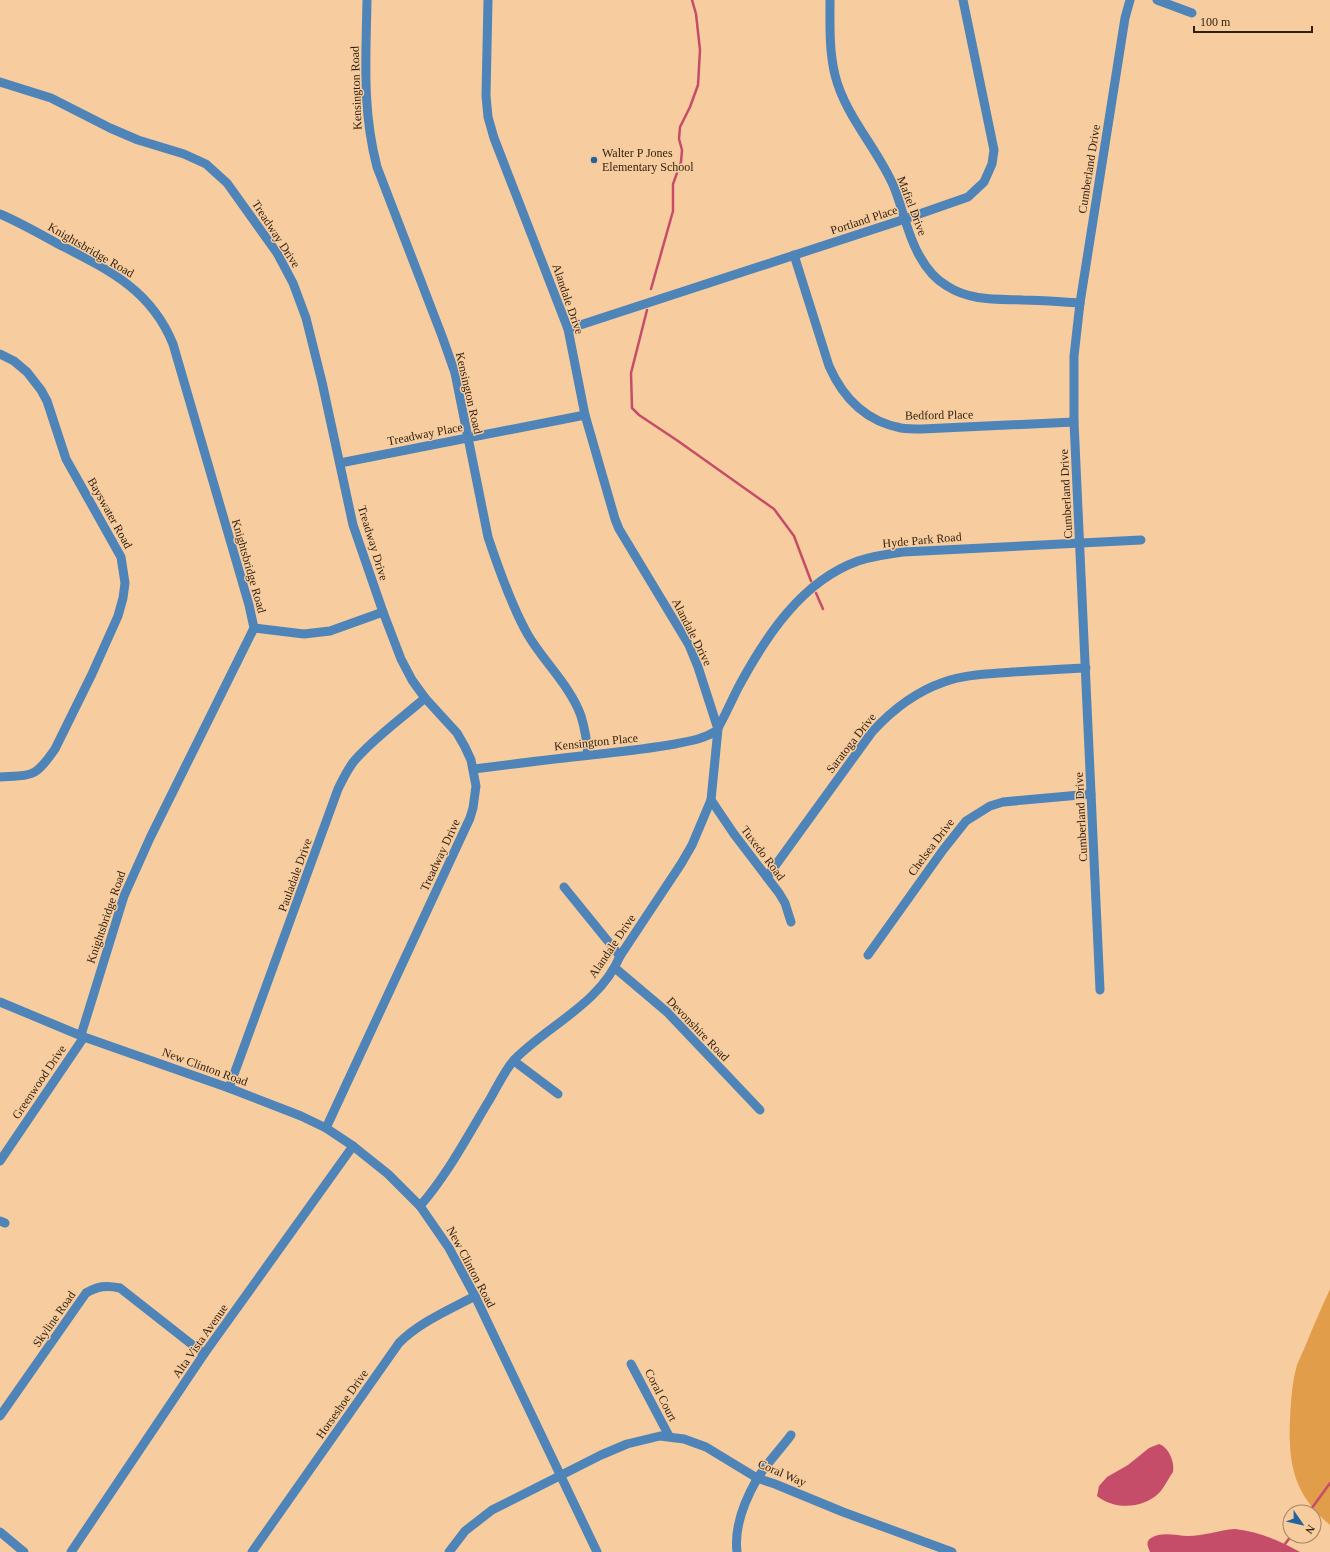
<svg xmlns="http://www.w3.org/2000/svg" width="1330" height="1552" font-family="Georgia,serif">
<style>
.green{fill:#e29d4b}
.water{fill:#c64d6a}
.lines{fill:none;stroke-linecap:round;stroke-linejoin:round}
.stream{stroke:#c64d6a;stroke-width:2.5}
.minor{stroke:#4e84b7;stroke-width:9}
.poi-dot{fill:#25649a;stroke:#f7cc9f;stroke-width:1.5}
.labels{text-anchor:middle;stroke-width:3;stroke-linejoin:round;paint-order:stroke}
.street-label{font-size:12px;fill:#2e1e0c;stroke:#f7cc9f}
.poi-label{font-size:12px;fill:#2e1e0c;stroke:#f7cc9f;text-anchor:start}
</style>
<rect width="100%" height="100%" fill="#f7cc9f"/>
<path class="green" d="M1330,1289V1525C1294,1495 1288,1464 1290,1419C1291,1401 1292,1382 1297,1365C1300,1357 1304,1350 1307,1342C1314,1324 1322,1307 1330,1289Z"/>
<g class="water">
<path d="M1159,1444C1169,1447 1175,1463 1173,1472C1168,1479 1164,1488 1159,1493C1143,1509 1114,1510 1097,1496L1099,1486L1107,1477L1128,1465L1149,1448Z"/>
<path d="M1235,1529C1259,1532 1279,1540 1300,1552H1150C1148,1547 1145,1542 1151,1538C1162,1531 1177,1536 1188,1536C1204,1536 1219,1530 1235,1529Z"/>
</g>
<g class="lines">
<g class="stream">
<polyline points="651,289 673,211 673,184 681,162 682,150 679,139 680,127 690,107 698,85 700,50 696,14 692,0"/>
<polyline points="647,310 631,373 632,408 639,415 678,441 774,509 794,536 811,581"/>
<polyline points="816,593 823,609"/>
<polyline points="1309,1512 1330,1483"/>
<polyline points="1282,1552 1285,1544 1291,1536"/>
</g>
<g class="minor">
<path d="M367,0C366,58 362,110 377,167L442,336L455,373L488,537C498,567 512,607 528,635C544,662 571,687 581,716C585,729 587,742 588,755"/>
<path d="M830,0C830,25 829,51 835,75C845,116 878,149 894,187C903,209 907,234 919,255C926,268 935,279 947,286C970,301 997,299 1023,300C1042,300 1061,302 1080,303"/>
<polyline points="1157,0 1192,13"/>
<polyline points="0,82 51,98 110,128 138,140 184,154 206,164 227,183 277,253 293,283 306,318 322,382 353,525 383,612 401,659 412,680 425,698 457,733 465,747 471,760 476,786 473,808 470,818 326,1128"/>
<path d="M0,214C21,223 40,234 60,245C109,270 151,290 173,344L249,605L254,628L150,838L124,896L81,1035"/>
<path d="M794,255L829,366C843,398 865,421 901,428C908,429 915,429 922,429L1074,422"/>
<polyline points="568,329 905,219 968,197 984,182 992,164 994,150 963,0"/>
<path d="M0,354L14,361L27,372L41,390L47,401L66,459L121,557L125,583L123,598L118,616L92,674L55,749C35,778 33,775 0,777"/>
<polyline points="340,463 585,415"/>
<polyline points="254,628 304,634 330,631 383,612"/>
<path d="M474,769C513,764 552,759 591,755C619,752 647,749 675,744C689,741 704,739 716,731C719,729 735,693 739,686C766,636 802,581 858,561C873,556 887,554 903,552L1141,540"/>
<polyline points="711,800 734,834 779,893 785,903 791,922"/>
<path d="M767,877L872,732C892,710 915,692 944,682C966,674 990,674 1013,672C1037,671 1061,669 1086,668"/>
<polyline points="564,887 620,956"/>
<polyline points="868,955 943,850 966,821 990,806 1003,802 1091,794"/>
<polyline points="615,968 667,1012 760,1110"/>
<polyline points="1100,990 1074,422 1074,356 1080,303 1125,18 1130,0"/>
<polyline points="0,1002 84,1037 229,1088 301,1116 326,1128 353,1146 388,1174 420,1206 449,1248 475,1296 597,1552"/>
<polyline points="514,1061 558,1094"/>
<path d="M229,1088L338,789C343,779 348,768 355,760C375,737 402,718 425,698"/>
<polyline points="0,1161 84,1037"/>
<path d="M420,1206C448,1174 468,1135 490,1099C497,1087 505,1070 514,1060C548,1025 600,1004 620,956L681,864L692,845L711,800L718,729L698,667L689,645L619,529L615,519L585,415L568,329L494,138L488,117L486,96L488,0"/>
<polyline points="0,1221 5,1223"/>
<polyline points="631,1364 669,1436"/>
<path d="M0,1416L86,1293C98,1286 106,1285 120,1288L204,1354"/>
<polyline points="0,1532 24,1552"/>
<polyline points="71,1552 204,1354 353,1146"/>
<path d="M252,1552L399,1343C420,1322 449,1310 475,1296"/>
<polyline points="449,1552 465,1531 492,1510 601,1455 627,1444 660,1436 684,1439 706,1447 757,1478 775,1484 843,1512 952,1552"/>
<path d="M737,1552C734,1527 745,1500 757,1479C766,1464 780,1450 791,1435"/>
</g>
</g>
<circle class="poi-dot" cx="594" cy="160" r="4"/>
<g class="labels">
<g class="street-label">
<text transform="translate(356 88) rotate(-92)" y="4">Kensington Road</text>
<text transform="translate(1089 169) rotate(-81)" y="4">Cumberland Drive</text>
<text transform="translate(912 206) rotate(69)" y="4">Mafiel Drive</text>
<text transform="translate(864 220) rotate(-18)" y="4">Portland Place</text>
<text transform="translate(276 234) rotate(57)" y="4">Treadway Drive</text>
<text transform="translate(91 250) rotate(30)" y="4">Knightsbridge Road</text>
<text transform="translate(568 299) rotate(71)" y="4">Alandale Drive</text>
<text transform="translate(469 393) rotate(77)" y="4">Kensington Road</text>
<text transform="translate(939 415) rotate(-1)" y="4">Bedford Place</text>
<text transform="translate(425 434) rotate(-11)" y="4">Treadway Place</text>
<text transform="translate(1066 494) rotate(-93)" y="4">Cumberland Drive</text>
<text transform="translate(110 513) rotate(61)" y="4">Bayswater Road</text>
<text transform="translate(922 540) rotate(-5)" y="4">Hyde Park Road</text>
<text transform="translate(373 543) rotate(73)" y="4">Treadway Drive</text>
<text transform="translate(249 566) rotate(74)" y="4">Knightsbridge Road</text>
<text transform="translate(692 632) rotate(63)" y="4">Alandale Drive</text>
<text transform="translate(596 742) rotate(-6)" y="4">Kensington Place</text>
<text transform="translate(851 743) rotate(-52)" y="4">Saratoga Drive</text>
<text transform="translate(1081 817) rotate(-93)" y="4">Cumberland Drive</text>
<text transform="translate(931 847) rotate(-53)" y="4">Chelsea Drive</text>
<text transform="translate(763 853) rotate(53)" y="4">Tuxedo Road</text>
<text transform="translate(440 855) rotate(-65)" y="4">Treadway Drive</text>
<text transform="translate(295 875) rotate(-70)" y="4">Pauladale Drive</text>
<text transform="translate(106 917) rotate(-71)" y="4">Knightsbridge Road</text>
<text transform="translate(612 946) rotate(-56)" y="4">Alandale Drive</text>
<text transform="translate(698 1029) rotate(46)" y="4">Devonshire Road</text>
<text transform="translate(205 1067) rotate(20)" y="4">New Clinton Road</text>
<text transform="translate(39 1082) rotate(-56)" y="4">Greenwood Drive</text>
<text transform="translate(471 1267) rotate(62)" y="4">New Clinton Road</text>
<text transform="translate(54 1319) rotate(-55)" y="4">Skyline Road</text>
<text transform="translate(200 1341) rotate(-55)" y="4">Alta Vista Avenue</text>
<text transform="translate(661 1395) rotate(63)" y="4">Coral Court</text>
<text transform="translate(342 1404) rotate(-55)" y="4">Horseshoe Drive</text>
<text transform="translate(782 1473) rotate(23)" y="4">Coral Way</text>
</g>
<g class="poi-label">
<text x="602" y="157">Walter P Jones<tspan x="602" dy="14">Elementary School</tspan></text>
</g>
</g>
<g transform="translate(1302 1524) rotate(124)"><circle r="19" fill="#f7cc9f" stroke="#a78664"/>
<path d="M0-3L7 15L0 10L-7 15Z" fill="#25649a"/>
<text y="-6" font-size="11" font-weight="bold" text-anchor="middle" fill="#2e1e0c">N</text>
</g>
<path d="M1194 26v6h118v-6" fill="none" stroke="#2e1e0c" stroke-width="2"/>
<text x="1200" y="26" font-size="12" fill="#2e1e0c" stroke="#f7cc9f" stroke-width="3" paint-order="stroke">100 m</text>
</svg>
